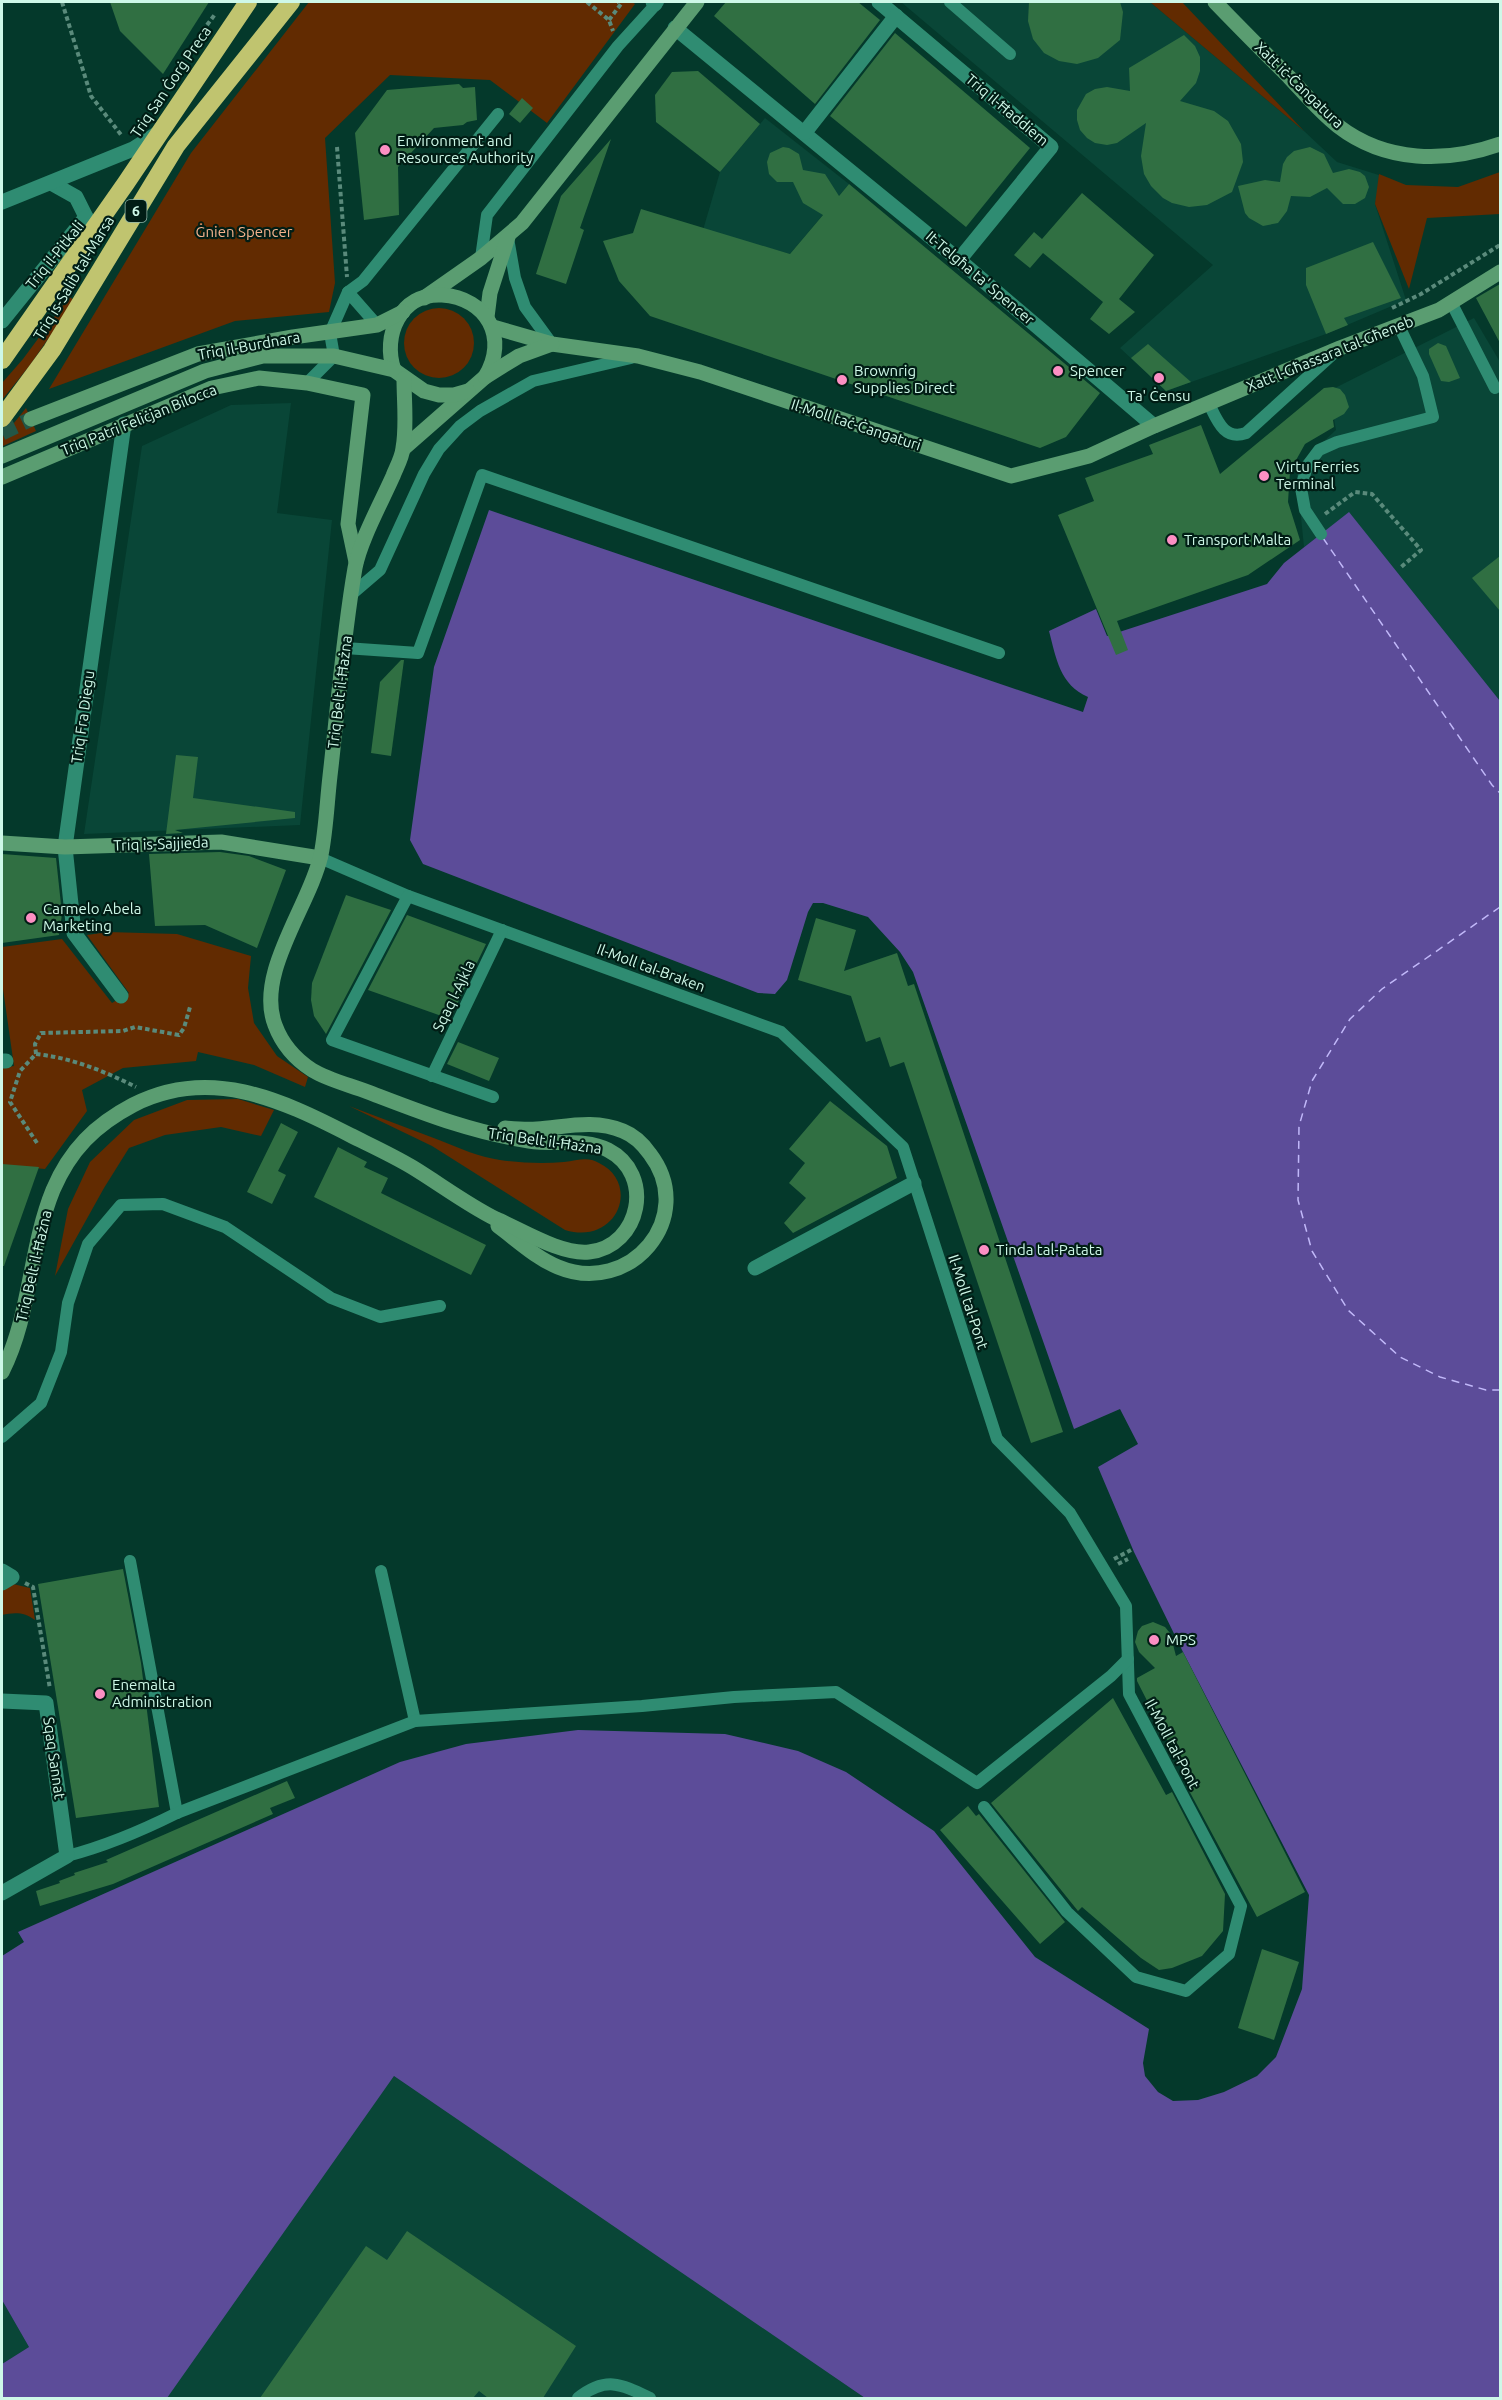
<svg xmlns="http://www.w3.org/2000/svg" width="1502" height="2400" font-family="Ubuntu,sans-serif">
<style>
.built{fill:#094637}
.green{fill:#622b01}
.water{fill:#5c4c99}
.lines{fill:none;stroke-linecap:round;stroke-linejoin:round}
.ferry{stroke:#c1b8f9;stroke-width:1.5;stroke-dasharray:8 6;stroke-linecap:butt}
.building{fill:#306f42}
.secondary-tunnel{stroke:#225647;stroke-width:15;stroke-dasharray:15 8;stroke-linecap:butt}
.path{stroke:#5a8a7b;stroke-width:4;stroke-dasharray:4.5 3;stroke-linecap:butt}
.lane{stroke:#2f8c72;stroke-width:12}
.street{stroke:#2f8c72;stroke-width:15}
.secondary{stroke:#5a9d71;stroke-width:15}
.highway{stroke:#c0c46f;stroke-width:18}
.poi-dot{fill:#fc8fc3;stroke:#011d15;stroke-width:2}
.labels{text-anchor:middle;stroke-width:4.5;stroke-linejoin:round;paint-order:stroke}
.shield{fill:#011d15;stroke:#90b6a9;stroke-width:1.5}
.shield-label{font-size:14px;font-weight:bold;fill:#cef8e8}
.street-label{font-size:15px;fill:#cef8e8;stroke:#011d15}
.poi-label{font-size:15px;fill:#cef8e8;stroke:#011d15;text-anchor:start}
.park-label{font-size:15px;fill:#f4b28d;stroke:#011d15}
</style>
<rect width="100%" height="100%" fill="#04392b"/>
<g class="built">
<polygon points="901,2 1150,2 1304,131 1337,162 1382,176 1375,204 1406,300 1326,334 1166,391 1120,348 1213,265"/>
<polygon points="765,118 849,184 790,254 703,230 720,172"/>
<polygon points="1474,318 1500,362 1500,701 1349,513 1304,547 1296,467 1336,430 1329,391"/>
<polygon points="291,403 277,513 332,520 300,825 84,834 142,446 231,405"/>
<polygon points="394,2076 557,2186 865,2398 162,2398"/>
<polygon points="2,2300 29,2347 2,2364"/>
</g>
<g class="green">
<polygon points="309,2 632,2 635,4 547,123 490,80 390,75 325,138 335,283 329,312 235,321 49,389 191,153"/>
<polygon points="1150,2 1182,2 1304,131"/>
<polygon points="1500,172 1500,214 1427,218 1409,289 1375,204 1379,174 1406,185 1458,187"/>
<polygon points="69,297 75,300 30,365 2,400 2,383 23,359"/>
<circle cx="439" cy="343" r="35"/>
<polygon points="26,408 36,431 3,446 2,438"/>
<polygon points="108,932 177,934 251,956 248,988 254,1023 277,1056 308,1077 305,1087 254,1065 198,1052 196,1061 123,1068 82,1090 87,1111 45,1169 2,1165 2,1068 14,1066 2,982 2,947 62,939 112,1003 129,993 87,935"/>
<polygon points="238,1099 274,1110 261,1136 221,1127 165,1135 129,1148 104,1188 55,1276 68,1209 90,1162 134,1120 187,1100"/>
<path d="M349,1106C379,1117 409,1129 439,1140C459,1148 479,1157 500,1160C521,1163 543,1164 564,1162C577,1161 587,1156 599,1163C641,1183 618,1246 565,1230L432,1146Z"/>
<path d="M13,1584L30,1588L35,1620C25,1612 14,1612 2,1615V1591Z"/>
</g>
<path class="water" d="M489,510L1083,712L1088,697C1060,685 1056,658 1049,631L1096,609L1107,636L1267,584L1284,563L1349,512L1500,701V2398H865L394,2076L167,2398H2V2364L29,2347L2,2300V1956L24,1942L18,1932L400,1762L466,1744L578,1730L725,1734L798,1751L846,1772L934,1831L1035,1957L1149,2029L1143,2063L1145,2076L1158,2092L1173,2101L1198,2100L1224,2092L1257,2076L1276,2057L1302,1989L1309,1895L1183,1652L1134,1552L1098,1467L1138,1444L1120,1409L1074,1429L913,972L900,952L868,917L823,903H813L808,912L787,980L775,994L758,993L423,864L410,840L434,667Z"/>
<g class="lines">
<g class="ferry">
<polyline points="1323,538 1492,785 1500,793"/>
<polyline points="1500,907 1382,989 1350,1019 1312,1081 1299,1126 1298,1200 1312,1251 1348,1310 1400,1357 1440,1377 1486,1390 1500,1390"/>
</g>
</g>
<g class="building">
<polygon points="110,2 209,2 163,74 120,31"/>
<polygon points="726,2 858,2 880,20 815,104 714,16"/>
<polygon points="1029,2 1120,2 1123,12 1120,40 1098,58 1077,64 1059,61 1044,53 1033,39 1028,21"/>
<polygon points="895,33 1030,148 966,227 830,116"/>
<polygon points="1184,35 1195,46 1200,57 1200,71 1196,83 1180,101 1214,111 1228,121 1241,144 1243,162 1232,192 1207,205 1189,207 1172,203 1163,198 1151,186 1144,174 1141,156 1146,123 1117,143 1107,145 1095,143 1087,138 1080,130 1077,120 1077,110 1086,94 1095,89 1107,87 1130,91 1129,68"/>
<polygon points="698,71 760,124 720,172 656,122 655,95 672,72"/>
<polygon points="459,84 463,88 475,87 477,120 467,122 463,125 434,128 398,167 399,215 364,220 355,133 387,90"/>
<polygon points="522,98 533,108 520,123 509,114"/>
<polygon points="611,139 580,228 584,230 566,284 536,274 561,196"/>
<polygon points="783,147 789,148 799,154 803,170 825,174 839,196 849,184 1100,393 1066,437 1040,448 650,316 619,281 603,241 633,233 641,209 790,254 823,215 803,203 793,182 777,182 769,174 767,162 770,153"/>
<polygon points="1310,147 1324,154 1333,173 1349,169 1360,172 1365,176 1369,187 1365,198 1355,204 1343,204 1327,188 1310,197 1291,196 1287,211 1278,223 1263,226 1249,218 1245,213 1238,186 1265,180 1280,182 1283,164 1287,157 1294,151"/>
<polygon points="1082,193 1154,255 1119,299 1135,312 1109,334 1090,319 1103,302 1043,253 1030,268 1014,255 1034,232 1042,239"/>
<polygon points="1373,242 1401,298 1344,318 1348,325 1326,334 1306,285 1306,268"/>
<polygon points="1500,284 1500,343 1476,298"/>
<polygon points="1438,343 1446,346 1460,378 1449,382 1441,381 1429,354 1429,349"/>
<polygon points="1148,344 1191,382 1166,391 1131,358"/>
<polygon points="1333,387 1340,389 1345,395 1349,407 1344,414 1333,420 1334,427 1305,444 1290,471 1288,502 1300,540 1248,575 1117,621 1128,650 1116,655 1058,515 1094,501 1085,478 1153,454 1149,445 1201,425 1220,474 1324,388"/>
<polygon points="1500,556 1500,611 1472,578"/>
<polygon points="401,660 404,660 391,756 371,753 380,682"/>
<polygon points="176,755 198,757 193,798 295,812 295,818 175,830 183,833 166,834"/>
<polygon points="220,852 249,856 286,870 257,948 205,925 155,926 149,854"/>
<polygon points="2,854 56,858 62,914 59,935 2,943"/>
<polygon points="346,895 391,910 326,1034 314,1016 311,1000 312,983"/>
<polygon points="407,915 486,944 450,1019 368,990"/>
<polygon points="816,918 856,930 844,971 897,953 908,986 914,984 1063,1432 1031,1443 904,1062 890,1067 880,1037 866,1042 851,996 798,980"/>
<polygon points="458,1042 499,1058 489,1081 447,1064"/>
<polygon points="830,1101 887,1146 897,1178 793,1233 784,1223 806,1198 789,1183 805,1163 789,1149"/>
<polygon points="281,1123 298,1132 278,1171 286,1175 272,1204 247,1192"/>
<polygon points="338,1147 367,1162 364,1167 388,1178 381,1193 486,1245 471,1275 314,1197"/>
<polygon points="2,1164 39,1167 4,1266 2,1266"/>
<polygon points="123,1569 141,1663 159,1807 76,1818 38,1584"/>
<polygon points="1153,1622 1165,1627 1170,1633 1176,1656 1183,1652 1305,1892 1257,1917 1186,1785 1189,1783 1137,1681 1137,1678 1155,1668 1139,1652 1135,1642 1138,1631 1142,1626"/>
<polygon points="1113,1698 1166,1795 1172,1792 1225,1894 1223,1931 1202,1956 1172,1968 1159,1970 1141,1958 1082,1907 1078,1911 991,1803"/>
<polygon points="287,1781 295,1798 270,1808 273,1814 113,1884 40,1906 36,1891 60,1883 59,1881 75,1875 74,1873 108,1862 106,1860"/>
<polygon points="968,1806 976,1816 979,1814 1065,1922 1040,1944 940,1830"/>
<polygon points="1262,1949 1299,1962 1274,2040 1238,2028"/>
<polygon points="407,2231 576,2346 543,2398 488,2398 479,2391 473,2398 260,2398 366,2246 387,2260"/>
</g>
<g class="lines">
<polyline class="secondary-tunnel" points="2,433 31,419"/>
<g class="path">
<polyline points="62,2 91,96 122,136"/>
<polyline points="587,2 609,20 613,31"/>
<polyline points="609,20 621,4 618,2"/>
<polyline points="207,25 216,13"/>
<polyline points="337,147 347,277"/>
<polyline points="1392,308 1421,294 1500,245"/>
<polyline points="1325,514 1355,492 1372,494 1421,550 1400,568"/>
<polyline points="36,1054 35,1044 41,1033 123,1031 135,1027 179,1035 184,1028 190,1007"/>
<path d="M37,1143L10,1102L20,1071L36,1054C72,1058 104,1071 136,1087"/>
<polyline points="1114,1559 1131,1550"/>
<polyline points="1118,1564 1128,1559"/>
<polyline points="25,1583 33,1587 50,1689"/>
</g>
<g class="lane">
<polyline points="950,2 1010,54"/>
<polyline points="508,238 515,278 525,307 552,344"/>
<polyline points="481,258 487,215 618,46 658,2"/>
<polyline points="348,292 377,325"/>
<polyline points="1451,302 1495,388"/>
<polyline points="307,383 334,356 330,333 348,292 363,281 498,114"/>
<path d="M1209,404C1217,420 1224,441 1246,433L1334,353"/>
<polyline points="1321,534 1305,510 1301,488 1307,466 1319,450 1337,442 1433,417 1423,376 1399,326"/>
<polyline points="352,594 380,570 424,474 439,449 460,426 480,411 533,381 631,358"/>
<polyline points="345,648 418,653 482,475 999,653"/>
<polyline points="320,858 408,896 781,1032 903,1147 997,1439 1070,1513 1126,1606 1129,1694 1241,1906 1229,1954 1186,1991 1136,1977 1067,1912 984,1807"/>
<polyline points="408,896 332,1040 493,1097"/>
<polyline points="432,1076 502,930"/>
<polyline points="2,1437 41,1403 61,1352 68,1303 88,1244 121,1205 163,1204 225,1227 331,1298 380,1317 440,1306"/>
<polyline points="130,1561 177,1813"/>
<polyline points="381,1571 415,1721"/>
<path d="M67,1856C106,1846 141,1831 177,1813L415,1721L642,1706L734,1697L836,1692L977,1783L1111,1676L1128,1659"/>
<path d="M578,2398C606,2376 621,2384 650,2398"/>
</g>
<g class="street">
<polyline points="653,2 655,4"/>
<polyline points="879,2 1051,147 959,260"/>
<polyline points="675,28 959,260 1154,426"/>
<polyline points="805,132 896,16"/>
<polyline points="51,183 76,197 90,225"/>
<polyline points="2,202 133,149 158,133"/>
<polyline points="2,321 86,217"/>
<polyline points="121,996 74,933 65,847 124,424"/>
<polyline points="2,1061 6,1061"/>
<polyline points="755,1268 914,1183"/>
<polyline points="2,1571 12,1577 2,1583"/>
<polyline points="2,1701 46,1703 67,1856 2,1893"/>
</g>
<g class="secondary">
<path d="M1215,2C1239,27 1264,52 1289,77C1305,94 1320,112 1338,126C1386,163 1446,163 1500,144"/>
<polyline points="424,298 481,258 522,223 697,2"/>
<polyline points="487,317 490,293 508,237"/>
<polyline points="493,327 552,344 638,356 700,372 1011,476 1089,456 1154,426 1340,348 1439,310 1500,272"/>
<path d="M394,370C382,336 400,293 442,295C487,298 509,338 485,377L404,448"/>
<polyline points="485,377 519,356 552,344"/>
<polyline points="31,419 198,354 293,337 377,325 403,312"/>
<polyline points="2,456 205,371 263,356 334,356 394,370 424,391 439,395 454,395 468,391"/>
<polyline points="2,477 212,388 259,378 307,383 363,395 348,524 356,562"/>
<polyline points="2,843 65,847 221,842 320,858"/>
<path d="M498,1226C517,1240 536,1258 558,1267C630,1297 698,1217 650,1154C643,1144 633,1135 623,1131C594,1119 566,1127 537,1129C527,1130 516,1129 505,1128"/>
<path d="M2,1372C31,1315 29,1249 53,1190C70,1150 95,1125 133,1105C209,1066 280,1099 350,1135C370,1145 392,1155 412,1167C440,1184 466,1204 496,1219C522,1230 561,1255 589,1252C641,1246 655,1174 608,1150C585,1138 554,1145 529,1141C470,1132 423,1113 368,1092C350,1085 328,1080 312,1070C295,1059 282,1044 275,1025C255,973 310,905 321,855C326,830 327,802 330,776C338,707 343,637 355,568C360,541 381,503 393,476C396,468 402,458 403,448C407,427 404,401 404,379"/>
</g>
<g class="highway">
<polyline points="2,360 126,183 248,2"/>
<polyline points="2,418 52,350 176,146 291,2"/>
</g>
</g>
<g class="poi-dot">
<circle cx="385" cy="150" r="6"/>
<circle cx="1058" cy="371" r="6"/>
<circle cx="1159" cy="378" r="6"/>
<circle cx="842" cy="380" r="6"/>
<circle cx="1264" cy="476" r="6"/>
<circle cx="1172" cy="540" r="6"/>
<circle cx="31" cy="918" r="6"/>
<circle cx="984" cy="1250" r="6"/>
<circle cx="1154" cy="1640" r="6"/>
<circle cx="100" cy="1694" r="6"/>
</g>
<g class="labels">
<rect class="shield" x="125.5" y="200" width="21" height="22" rx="4.5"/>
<g class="shield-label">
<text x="136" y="216">6</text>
</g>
<g class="street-label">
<text transform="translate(171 82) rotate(-56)" y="5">Triq San Ġorġ Preca</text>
<text transform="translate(1299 85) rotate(44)" y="5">Xatt iċ-Ċangatura</text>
<text transform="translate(1007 110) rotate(40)" y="5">Triq il-Ħaddiem</text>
<text transform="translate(55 255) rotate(-51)" y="5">Triq il-Pitkali</text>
<text transform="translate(74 278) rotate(-59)" y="5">Triq is-Salib tal-Marsa</text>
<text transform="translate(980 278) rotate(40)" y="5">It-Telgħa ta' Spencer</text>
<text transform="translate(249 346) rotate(-10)" y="5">Triq il-Burdnara</text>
<text transform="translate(1330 354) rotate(-22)" y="5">Xatt l-Għassara tal-Għeneb</text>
<text transform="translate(139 420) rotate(-22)" y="5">Triq Patri Feliċjan Bilocca</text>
<text transform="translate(856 425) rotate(18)" y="5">Il-Moll taċ-Ċangaturi</text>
<text transform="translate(340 692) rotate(-83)" y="5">Triq Belt il-Ħażna</text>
<text transform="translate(83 717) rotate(-82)" y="5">Triq Fra Diegu</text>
<text transform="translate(161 844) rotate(-2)" y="5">Triq is-Sajjieda</text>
<text transform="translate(651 968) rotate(20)" y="5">Il-Moll tal-Braken</text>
<text transform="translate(454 996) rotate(-64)" y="5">Sqaq l-Ajkla</text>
<text transform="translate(545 1141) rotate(8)" y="5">Triq Belt il-Ħażna</text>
<text transform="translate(34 1266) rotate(-77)" y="5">Triq Belt il-Ħażna</text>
<text transform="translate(968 1302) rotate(72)" y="5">Il-Moll tal-Pont</text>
<text transform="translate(1172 1744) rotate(62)" y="5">Il-Moll tal-Pont</text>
<text transform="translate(54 1758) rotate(82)" y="5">Sqaq Sannat</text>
</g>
<g class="poi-label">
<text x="397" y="146">Environment and<tspan x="397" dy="17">Resources Authority</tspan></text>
<text x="854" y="376">Brownrig<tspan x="854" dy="17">Supplies Direct</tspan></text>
<text x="1070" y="376">Spencer</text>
<text x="1159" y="401" text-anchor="middle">Ta' Ċensu</text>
<text x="1276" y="472">Virtu Ferries<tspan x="1276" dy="17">Terminal</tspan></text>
<text x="1184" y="545">Transport Malta</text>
<text x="43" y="914">Carmelo Abela<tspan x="43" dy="17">Marketing</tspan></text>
<text x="996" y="1255">Tinda tal-Patata</text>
<text x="1166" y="1645">MPS</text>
<text x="112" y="1690">Enemalta<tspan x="112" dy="17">Administration</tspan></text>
</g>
<g class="park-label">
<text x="244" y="237">Ġnien Spencer</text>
</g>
</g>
<rect width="1502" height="2400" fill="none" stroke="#cef8e8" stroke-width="6"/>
</svg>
